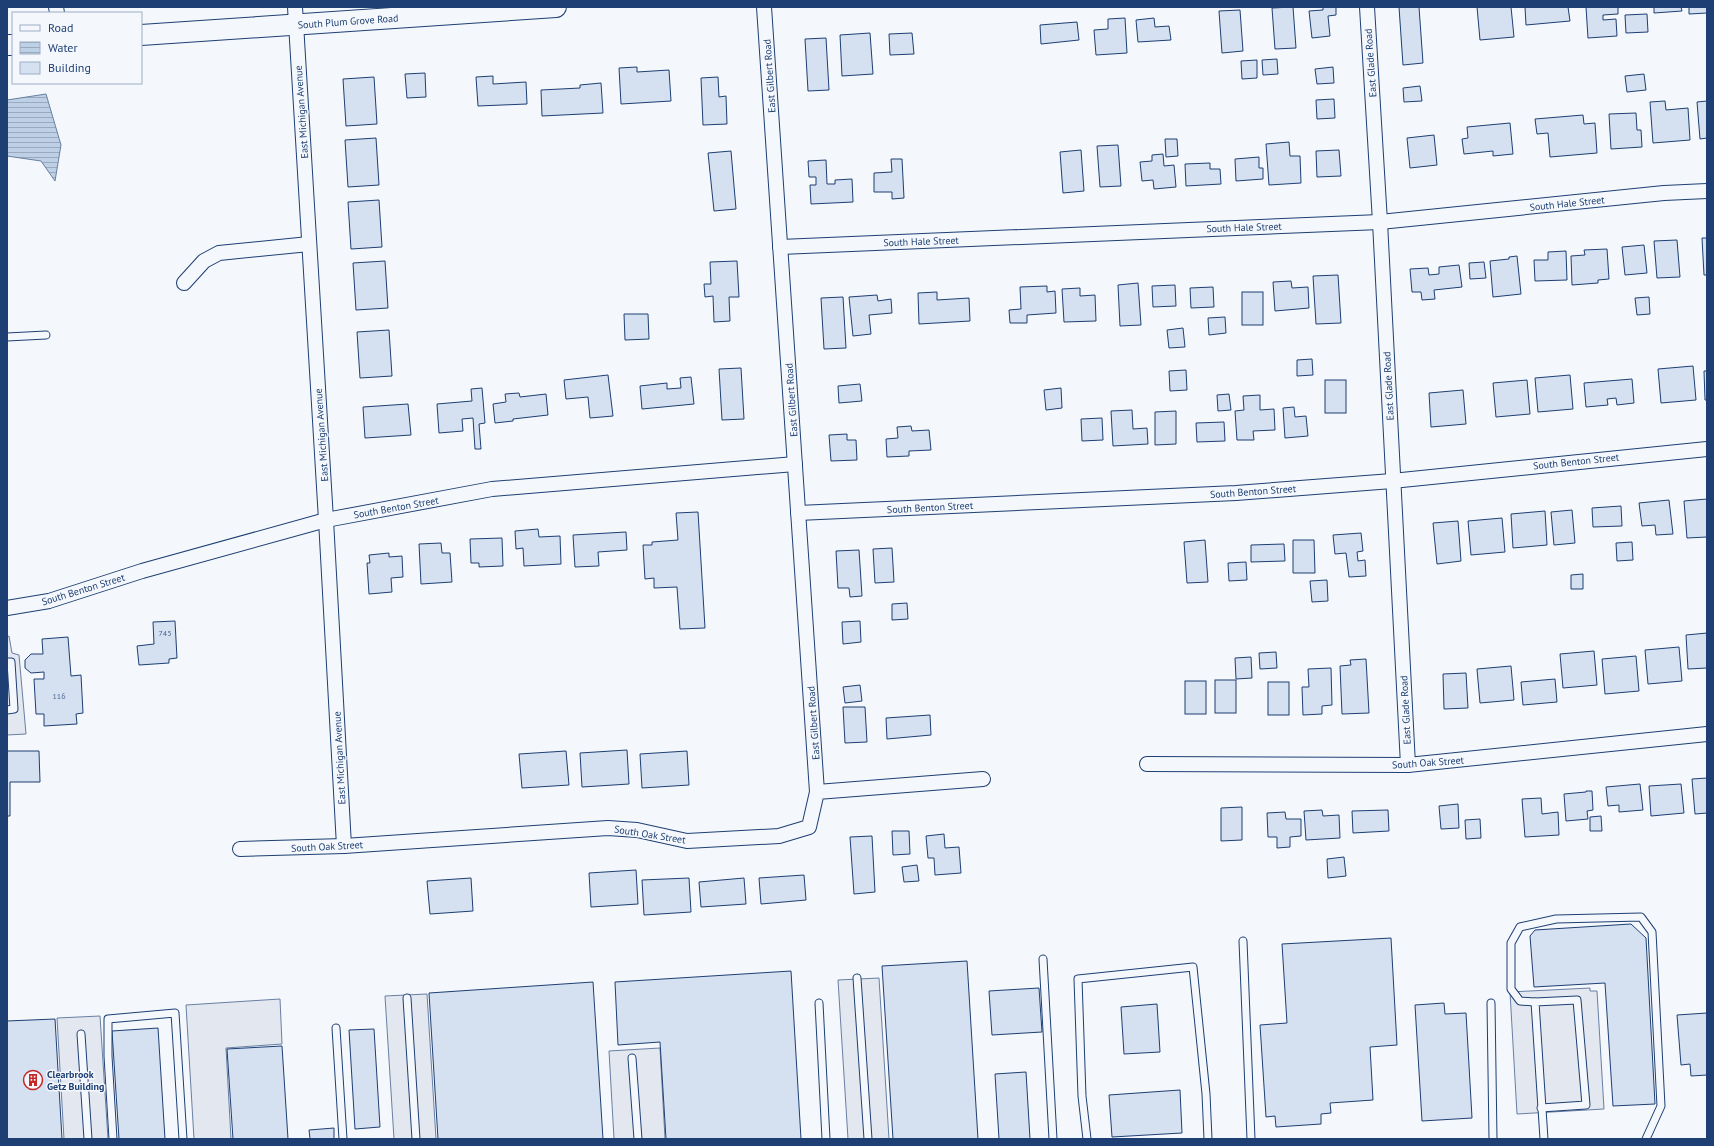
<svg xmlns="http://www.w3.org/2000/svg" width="1714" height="1146" font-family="'PT Sans',sans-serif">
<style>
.parking{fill:#e3e8f0;stroke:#687fa3}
.water{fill:url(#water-rules);stroke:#687fa3}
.building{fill:#d5e0f0;stroke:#1d3f73}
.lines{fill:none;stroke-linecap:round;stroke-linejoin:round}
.service-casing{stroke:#1d3f73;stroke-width:9}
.minor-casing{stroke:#1d3f73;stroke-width:16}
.secondary-casing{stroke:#1d3f73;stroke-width:22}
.service{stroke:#f4f7fb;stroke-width:7}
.minor{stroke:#f4f7fb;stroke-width:14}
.secondary{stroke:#f4f7fb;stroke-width:20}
.labels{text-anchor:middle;stroke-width:3;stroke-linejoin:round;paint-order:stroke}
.number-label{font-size:8px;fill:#4b6792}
.street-label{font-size:10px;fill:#1d3f73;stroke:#f4f7fb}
.poi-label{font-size:10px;font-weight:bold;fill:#1d3f73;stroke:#f4f7fb;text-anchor:start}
</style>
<defs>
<pattern id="water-rules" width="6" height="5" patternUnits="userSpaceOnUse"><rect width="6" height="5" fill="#bed0e5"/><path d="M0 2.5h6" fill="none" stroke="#9aaabe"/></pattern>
</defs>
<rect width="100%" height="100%" fill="#f4f7fb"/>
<g class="parking">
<polygon points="9,636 12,653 19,655 26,734 7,735 7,637"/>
<polygon points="879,978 889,1139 848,1139 838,980"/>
<polygon points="1590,988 1590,991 1597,991 1604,1109 1517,1114 1510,992"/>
<polygon points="427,994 436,1139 394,1139 385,996"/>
<polygon points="280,999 282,1044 226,1048 231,1139 194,1139 186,1005"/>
<polygon points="100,1016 108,1139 64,1139 57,1018"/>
<polygon points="660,1048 665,1139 614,1139 609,1051"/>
</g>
<polygon class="water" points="46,94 61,145 55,181 41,161 7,156 7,100"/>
<g class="building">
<polygon points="1293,7 1296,48 1275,49 1272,8"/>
<polygon points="1323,7 1336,7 1336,15 1328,16 1330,36 1312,38 1309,11 1323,10"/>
<polygon points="1399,7 1419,7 1423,63 1403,65"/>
<polygon points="1477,7 1511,7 1514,37 1480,40"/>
<polygon points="1525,7 1568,7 1570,21 1526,25"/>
<polygon points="1586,7 1618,7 1618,14 1603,15 1603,20 1616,19 1617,36 1588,38"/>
<polygon points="1654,7 1681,7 1682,11 1654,13"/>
<polygon points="1689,7 1707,7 1707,13 1689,14"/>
<polygon points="1240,10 1243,51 1222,53 1219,11"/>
<polygon points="1647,14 1648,32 1626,33 1625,15"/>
<polygon points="1125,18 1127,53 1096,55 1094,30 1108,29 1108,19"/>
<polygon points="1154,18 1155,27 1169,26 1171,40 1138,42 1136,20"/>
<polygon points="1077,22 1079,40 1041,44 1040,25"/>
<polygon points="870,33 873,74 842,76 840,35"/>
<polygon points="912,33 914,54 890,55 889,34"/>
<polygon points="826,38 829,90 808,91 805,39"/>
<polygon points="1277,59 1278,74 1263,75 1262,60"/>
<polygon points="1257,60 1257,78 1242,79 1241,61"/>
<polygon points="637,67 637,72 669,70 671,101 621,104 619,68"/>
<polygon points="1333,67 1334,83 1317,84 1315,69"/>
<polygon points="425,73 426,97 407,98 405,74"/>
<polygon points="1644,74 1646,90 1627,92 1625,76"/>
<polygon points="493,76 493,84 526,82 527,104 478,106 476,77"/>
<polygon points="374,77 377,124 346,126 343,79"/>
<polygon points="718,77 719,97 726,96 727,124 703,125 701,78"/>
<polygon points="601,83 603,113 542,116 541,90 580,88 580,85"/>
<polygon points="1420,86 1422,101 1404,102 1403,88"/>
<polygon points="1334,99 1335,118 1317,119 1316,100"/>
<polygon points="1665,101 1666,110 1688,108 1690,140 1653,143 1650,102"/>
<polygon points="1707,101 1707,138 1700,139 1697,102"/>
<polygon points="1636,113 1637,130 1641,130 1642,147 1611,149 1609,114"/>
<polygon points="1583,115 1584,124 1595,123 1597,153 1550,157 1548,133 1537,134 1535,119"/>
<polygon points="1510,123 1513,154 1493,156 1493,151 1464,154 1462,139 1468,138 1467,127"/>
<polygon points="1434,135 1437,165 1410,168 1407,138"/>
<polygon points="376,138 379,185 348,187 345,140"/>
<polygon points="1165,139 1177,139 1178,156 1166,157"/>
<polygon points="1289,142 1290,156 1300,156 1301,183 1269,185 1266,144"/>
<polygon points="1118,145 1121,186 1100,187 1097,146"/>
<polygon points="1081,150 1084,191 1063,193 1060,152"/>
<polygon points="1339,150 1341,176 1317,177 1316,151"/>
<polygon points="731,151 736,209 714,211 708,153"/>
<polygon points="1163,154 1164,166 1174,165 1176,187 1154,189 1153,180 1142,181 1140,162 1152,161 1152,155"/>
<polygon points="1259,157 1259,168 1263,168 1263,179 1236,181 1235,159"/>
<polygon points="891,159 902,159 904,198 892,199 892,192 874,192 874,173 892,172"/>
<polygon points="826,160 827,184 835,184 835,180 852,179 853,202 811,204 810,185 816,185 816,177 809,177 808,161"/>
<polygon points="1210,163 1210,169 1220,169 1221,184 1186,186 1185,164"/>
<polygon points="379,200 382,247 351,249 348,202"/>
<polygon points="1702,238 1707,238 1707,275 1704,275"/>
<polygon points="1677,240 1680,277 1657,278 1654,241"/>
<polygon points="1644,245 1647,273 1625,275 1622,247"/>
<polygon points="1607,249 1609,279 1598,280 1598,283 1572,285 1571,256 1585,255 1584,250"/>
<polygon points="1566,251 1567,280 1535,281 1534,260 1548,260 1548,252"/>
<polygon points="1517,256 1521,294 1493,297 1490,261 1509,259 1509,257"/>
<polygon points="385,261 388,308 356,310 353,263"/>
<polygon points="737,261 739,297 729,297 730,321 714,322 713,296 705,297 704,284 711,284 710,262"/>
<polygon points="1484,262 1486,278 1470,279 1469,263"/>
<polygon points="1459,265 1462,287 1434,290 1435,299 1422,300 1421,292 1412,292 1410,269 1428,268 1429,275 1439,274 1439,267"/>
<polygon points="1338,275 1341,323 1316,324 1313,276"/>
<polygon points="1291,281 1292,288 1308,287 1309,308 1275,311 1273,282"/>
<polygon points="1138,283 1141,325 1120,326 1118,285"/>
<polygon points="1175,285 1176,306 1153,307 1152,286"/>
<polygon points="1047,286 1047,292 1055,291 1056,313 1027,315 1027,323 1010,323 1009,310 1021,309 1020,287"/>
<polygon points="1213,287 1214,307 1191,308 1190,288"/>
<polygon points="1080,288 1080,296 1095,295 1096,321 1064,322 1062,289"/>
<polygon points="937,292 937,300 969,298 970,321 919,324 918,293"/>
<rect x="1242" y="292" width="21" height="33"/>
<polygon points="877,295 878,301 891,299 892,313 869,315 871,334 853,336 849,297"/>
<polygon points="843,297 846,348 824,349 821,298"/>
<polygon points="1649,297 1650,314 1637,315 1635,298"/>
<polygon points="624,314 648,314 649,339 625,340"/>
<polygon points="1225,317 1226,333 1209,335 1208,318"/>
<polygon points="1183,328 1185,347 1169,348 1167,330"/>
<polygon points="389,330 392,376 360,378 357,332"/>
<polygon points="1312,359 1313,375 1297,376 1297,360"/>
<polygon points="1693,366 1696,400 1661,403 1658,369"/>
<polygon points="741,368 744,419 722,420 719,369"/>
<polygon points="1186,370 1187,390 1170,391 1169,371"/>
<polygon points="1704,371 1707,371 1707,400 1705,400"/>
<polygon points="608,375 613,416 590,418 588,397 566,399 564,380"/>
<polygon points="1570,375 1573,409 1538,412 1535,378"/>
<polygon points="691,377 694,404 642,409 640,386 667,383 667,389 681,388 680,378"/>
<polygon points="1632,379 1634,403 1617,405 1616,398 1607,399 1608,405 1586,407 1584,383"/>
<rect x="1325" y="380" width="21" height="33"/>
<polygon points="1527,380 1530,414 1496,417 1493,383"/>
<polygon points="860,384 862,401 839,403 838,386"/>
<polygon points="482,388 485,423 479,424 481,449 475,449 473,418 462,419 463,431 439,433 437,404 472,401 471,389"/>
<polygon points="1061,388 1062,408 1046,410 1044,390"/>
<polygon points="1463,390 1466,424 1431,427 1429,393"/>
<polygon points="519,393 520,397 546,394 548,415 513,419 513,421 495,423 493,404 506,402 505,394"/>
<polygon points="1229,394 1231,410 1218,411 1217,395"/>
<polygon points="1260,395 1260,410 1274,409 1275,430 1253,431 1254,440 1237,440 1235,411 1244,410 1243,396"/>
<polygon points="408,404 411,435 365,438 363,407"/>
<polygon points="1294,407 1295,417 1306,416 1308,436 1285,438 1283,408"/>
<polygon points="1132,410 1133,429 1147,428 1148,444 1113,446 1111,411"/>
<polygon points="1176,411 1176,444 1155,445 1155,412"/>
<polygon points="1102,418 1103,440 1082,441 1081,419"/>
<polygon points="1224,422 1225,441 1197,442 1196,423"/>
<polygon points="911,426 912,431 929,430 931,450 909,451 909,456 887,457 886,439 898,438 897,427"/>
<polygon points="847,434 847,440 856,440 857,460 831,461 829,435"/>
<polygon points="1707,499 1707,537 1687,538 1684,501"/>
<polygon points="1669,500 1673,534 1656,535 1655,525 1642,526 1639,503"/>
<polygon points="1621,506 1622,526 1593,527 1592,508"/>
<polygon points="1572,510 1575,543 1554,545 1551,512"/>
<polygon points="1545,511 1547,545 1513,548 1511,514"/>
<polygon points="698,512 705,628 680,629 677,587 654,588 654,578 645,579 643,545 652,545 652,542 678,540 676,513"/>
<polygon points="1502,518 1505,552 1471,555 1468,521"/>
<polygon points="1458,521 1461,561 1437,564 1433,523"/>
<polygon points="538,529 539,537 560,536 561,564 524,566 523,548 516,549 515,531"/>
<polygon points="626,532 627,550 598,552 599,566 575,567 573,535"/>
<polygon points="1361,533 1363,551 1357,552 1358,561 1365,560 1366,576 1349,577 1346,553 1335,554 1333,535"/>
<polygon points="502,538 503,566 479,567 479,563 471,563 470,539"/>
<polygon points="1205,540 1208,582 1187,583 1184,542"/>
<polygon points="1293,540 1314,540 1315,573 1293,573"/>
<polygon points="1632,542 1633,560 1617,561 1616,543"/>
<polygon points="441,543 442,553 450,553 452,582 421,584 419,544"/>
<polygon points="1284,544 1285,561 1251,562 1251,545"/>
<polygon points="892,548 894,582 875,583 873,549"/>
<polygon points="859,550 862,596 850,597 849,588 838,588 836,551"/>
<polygon points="389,553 389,557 402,556 403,577 391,578 392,592 369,594 367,563 370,563 369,555"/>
<polygon points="1246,562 1247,580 1229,581 1228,563"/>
<polygon points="1583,574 1583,589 1571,589 1571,575"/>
<polygon points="1327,580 1328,601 1312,602 1310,581"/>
<polygon points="907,603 908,619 892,620 892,604"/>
<polygon points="175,621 177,658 169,659 169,663 139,665 137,646 154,644 153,622"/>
<polygon points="860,621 861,642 843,644 842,622"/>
<polygon points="1707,633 1707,668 1688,669 1686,635"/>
<polygon points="68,637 71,676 81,675 83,713 76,714 77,724 44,726 44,714 36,714 34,679 44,679 44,672 31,673 25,668 25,660 31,654 43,654 42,639"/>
<polygon points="1679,647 1682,681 1648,684 1645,650"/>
<polygon points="1594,651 1597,685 1563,688 1560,654"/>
<polygon points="1276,652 1277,668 1260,669 1259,653"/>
<polygon points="1636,656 1639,691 1605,694 1602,659"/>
<polygon points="1251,657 1252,678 1236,679 1235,658"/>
<polygon points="1366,659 1369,713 1342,714 1340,666 1351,665 1350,660"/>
<polygon points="1511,666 1514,700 1480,703 1477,669"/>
<polygon points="1331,668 1332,705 1322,706 1322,714 1303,715 1302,687 1309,687 1308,669"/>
<polygon points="1466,673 1468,708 1444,709 1443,674"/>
<polygon points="1555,679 1557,702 1523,705 1521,682"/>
<rect x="1215" y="680" width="21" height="33"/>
<rect x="1185" y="681" width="21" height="33"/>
<rect x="1268" y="682" width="21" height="33"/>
<polygon points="860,685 862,701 845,703 843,687"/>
<polygon points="843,707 865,707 867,742 845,743"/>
<polygon points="930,715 931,735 887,739 886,718"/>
<polygon points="627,750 629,784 582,787 580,753"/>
<polygon points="7,751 39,751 40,782 10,782 10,816 7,816"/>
<polygon points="566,751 569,785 522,788 519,754"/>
<polygon points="687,751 689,785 642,788 640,754"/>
<polygon points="1707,778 1707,813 1695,814 1692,779"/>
<polygon points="1640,784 1643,810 1619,812 1619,805 1608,806 1606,787"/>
<polygon points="1681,784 1684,813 1651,816 1649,786"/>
<polygon points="1586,791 1592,791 1593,810 1587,811 1588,819 1566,821 1564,794 1586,792"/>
<polygon points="1541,798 1542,814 1558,812 1559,835 1525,837 1522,799"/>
<polygon points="1458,804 1459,828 1441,829 1439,806"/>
<polygon points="1242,807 1242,840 1221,841 1221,808"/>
<polygon points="1322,810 1323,816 1339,815 1340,838 1306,840 1304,811"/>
<polygon points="1388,810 1389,831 1353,833 1352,811"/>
<polygon points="1285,812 1286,819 1301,819 1301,836 1290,837 1290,847 1277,848 1277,837 1268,837 1267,813"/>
<polygon points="1601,816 1602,831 1590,831 1590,817"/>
<polygon points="1480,819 1481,838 1466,839 1465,820"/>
<polygon points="892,831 909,831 910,854 893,855"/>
<polygon points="944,834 945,848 959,847 961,873 935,875 934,858 928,858 926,836"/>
<polygon points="872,836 875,892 854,894 850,837"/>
<polygon points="1344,857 1346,876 1328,878 1327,859"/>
<polygon points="917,865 919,881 904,882 902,867"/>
<polygon points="636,870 638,904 591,907 589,873"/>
<polygon points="804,875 806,900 761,904 759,878"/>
<polygon points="471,878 473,911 430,914 427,881"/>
<polygon points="689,878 691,912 644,915 642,880"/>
<polygon points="744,878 746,904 701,907 699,882"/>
<polygon points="1631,924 1646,938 1655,1104 1613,1106 1605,983 1534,987 1530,936 1535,930"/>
<polygon points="1391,938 1397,1045 1370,1047 1373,1100 1330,1103 1331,1113 1321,1114 1321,1124 1276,1127 1275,1116 1266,1117 1260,1025 1287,1023 1282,944"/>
<polygon points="967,961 978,1139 893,1139 882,966"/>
<polygon points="791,971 801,1139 666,1139 660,1042 618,1045 615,982"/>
<polygon points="593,982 603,1139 438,1139 429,993"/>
<polygon points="1039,988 1042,1032 992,1035 989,991"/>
<polygon points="1444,1003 1445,1014 1466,1013 1472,1118 1422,1121 1415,1005"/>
<polygon points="1157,1004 1160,1052 1124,1054 1121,1007"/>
<polygon points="1707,1013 1707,1075 1691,1076 1690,1064 1681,1065 1677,1015"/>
<polygon points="55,1019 62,1139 7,1139 7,1021"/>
<polygon points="158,1028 165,1139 119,1139 112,1031"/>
<polygon points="374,1029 380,1127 355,1129 349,1030"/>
<polygon points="282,1046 288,1139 233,1139 227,1049"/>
<polygon points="1026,1072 1030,1139 999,1139 995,1074"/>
<polygon points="1180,1090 1182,1133 1112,1137 1109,1095"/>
<polygon points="334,1128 334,1139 310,1139 309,1130"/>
</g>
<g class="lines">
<g class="service-casing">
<g id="service">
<polyline points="7,337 46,335"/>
<polyline points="7,662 11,662 14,709 7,710"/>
<polyline points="1243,941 1251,1139"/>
<polyline points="1043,959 1053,1139"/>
<polyline points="857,978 868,1139"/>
<polyline points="407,998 416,1139"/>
<polyline points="1535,1002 1520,1001 1511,989 1511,943 1520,927 1556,919 1641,917 1652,932 1661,1106 1646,1139"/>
<polyline points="819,1003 826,1139"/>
<polyline points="1491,1003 1493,1139"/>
<polyline points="336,1028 343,1139"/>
<polyline points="81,1034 88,1139"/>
<polyline points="632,1058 638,1139"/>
<polyline points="1541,1108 1586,1105 1577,1000 1535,1002 1544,1139"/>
<polyline points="113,1139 108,1056 108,1019 175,1013 183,1139"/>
<polyline points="1087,1139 1082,1096 1078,979 1193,967 1206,1094 1208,1139"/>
</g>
</g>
<g class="minor-casing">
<g id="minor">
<polyline points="56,7 57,13"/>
<polyline points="295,7 326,520 344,846"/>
<polyline points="764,7 817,792"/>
<polyline points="1367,7 1380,222 1408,765"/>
<polyline points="780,247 1380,222 1664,193 1707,191"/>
<polyline points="184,283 204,261 219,253 309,244"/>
<polyline points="798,513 1236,493 1392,481 1707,449"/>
<polyline points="7,608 49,601 142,571 326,520 492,489 795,464"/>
<polyline points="1147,764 1408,765 1707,734"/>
<polyline points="240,849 344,846 608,828 637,830 687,841 779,836 809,827 817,792 983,779"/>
</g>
</g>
<g class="secondary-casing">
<g id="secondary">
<polyline points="141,35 556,7"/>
<polyline points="7,45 13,45"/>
</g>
</g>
<use href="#service" class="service"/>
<use href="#minor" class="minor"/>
<use href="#secondary" class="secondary"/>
</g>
<defs>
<g id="building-ring" transform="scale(1)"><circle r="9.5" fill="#f4f7fb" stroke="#c62828" stroke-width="1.5"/><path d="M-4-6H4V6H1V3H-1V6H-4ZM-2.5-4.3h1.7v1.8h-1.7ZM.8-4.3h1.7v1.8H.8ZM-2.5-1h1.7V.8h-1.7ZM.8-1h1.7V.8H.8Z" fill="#c62828"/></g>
</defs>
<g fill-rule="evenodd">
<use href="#building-ring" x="33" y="1080"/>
</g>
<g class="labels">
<g class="number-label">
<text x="165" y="636">745</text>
<text x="59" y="699">116</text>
</g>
<g class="street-label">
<text transform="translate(348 21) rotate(-4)" y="4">South Plum Grove Road</text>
<text transform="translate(1370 63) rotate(-94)" y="4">East Glade Road</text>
<text transform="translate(769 76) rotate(-94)" y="4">East Gilbert Road</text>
<text transform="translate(301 112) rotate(-94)" y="4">East Michigan Avenue</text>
<text transform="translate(1567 203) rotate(-6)" y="4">South Hale Street</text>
<text transform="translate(1244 227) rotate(-2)" y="4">South Hale Street</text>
<text transform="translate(921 241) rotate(-2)" y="4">South Hale Street</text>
<text transform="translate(1388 386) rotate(-93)" y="4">East Glade Road</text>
<text transform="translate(791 400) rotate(-94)" y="4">East Gilbert Road</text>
<text transform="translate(321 435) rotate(-94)" y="4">East Michigan Avenue</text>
<text transform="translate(1576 461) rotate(-6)" y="4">South Benton Street</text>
<text transform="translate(1253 491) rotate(-4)" y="4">South Benton Street</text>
<text transform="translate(396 507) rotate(-10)" y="4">South Benton Street</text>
<text transform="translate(930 507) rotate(-3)" y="4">South Benton Street</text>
<text transform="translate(83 589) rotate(-17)" y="4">South Benton Street</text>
<text transform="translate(1405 710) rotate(-93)" y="4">East Glade Road</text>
<text transform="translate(813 723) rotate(-94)" y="4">East Gilbert Road</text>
<text transform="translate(339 758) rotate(-93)" y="4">East Michigan Avenue</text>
<text transform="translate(1428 762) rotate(-4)" y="4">South Oak Street</text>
<text transform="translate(650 834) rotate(9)" y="4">South Oak Street</text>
<text transform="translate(327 846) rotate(-3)" y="4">South Oak Street</text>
</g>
<g class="poi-label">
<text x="47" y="1078">Clearbrook<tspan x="47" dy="12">Getz Building</tspan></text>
</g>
</g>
<rect width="1714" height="1146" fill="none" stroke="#1d3f73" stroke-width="16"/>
<rect x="12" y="12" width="130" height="72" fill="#f4f7fb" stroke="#9eadc5"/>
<rect x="20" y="25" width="20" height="6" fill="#f4f7fb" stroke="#9eadc5"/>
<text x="48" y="32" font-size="12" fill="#1d3f73">Road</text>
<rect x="20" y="42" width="20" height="12" fill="url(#water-rules)" stroke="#9eadc5"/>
<text x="48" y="52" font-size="12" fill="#1d3f73">Water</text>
<rect x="20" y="62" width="20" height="12" fill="#d5e0f0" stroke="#9eadc5"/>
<text x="48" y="72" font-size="12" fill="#1d3f73">Building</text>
</svg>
